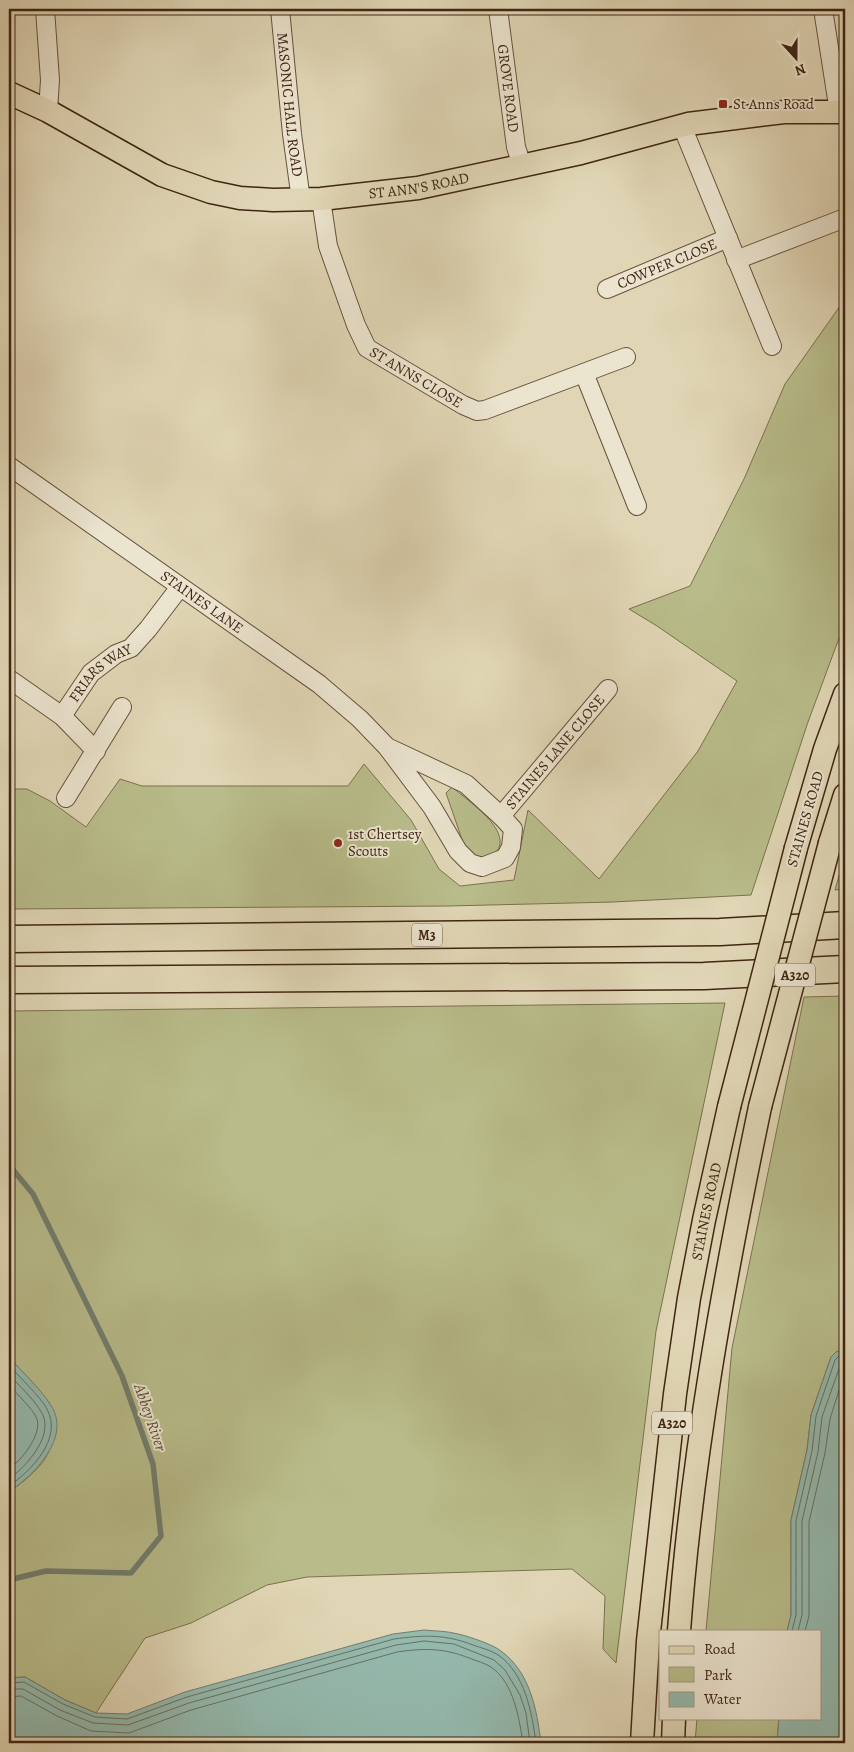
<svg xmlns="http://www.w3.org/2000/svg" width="854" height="1752" font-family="Alegreya,serif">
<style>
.green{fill:#b8bc8a;stroke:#7c714e}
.water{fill:#94b9ad;stroke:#727e6f}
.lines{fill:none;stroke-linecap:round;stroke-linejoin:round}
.shore{stroke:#6a7060;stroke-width:1}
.stream{stroke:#727e6f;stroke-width:5.5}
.minor-casing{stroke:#67523c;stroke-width:20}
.major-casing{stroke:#3f2613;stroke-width:25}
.highway-casing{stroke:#3f2613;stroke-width:29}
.minor{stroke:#ebe4cf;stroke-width:18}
.major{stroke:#e0d6b5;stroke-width:22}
.highway{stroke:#e0d6b5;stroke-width:26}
.major-bridge-casing{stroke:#3f2613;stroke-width:25;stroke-linecap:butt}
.major-bridge{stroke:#e0d6b5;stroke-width:22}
.poi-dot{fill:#8f2418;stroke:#ebe4cf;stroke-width:2}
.labels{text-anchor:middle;stroke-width:4;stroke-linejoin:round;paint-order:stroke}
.shield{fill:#ebe4cf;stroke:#735f4b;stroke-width:1}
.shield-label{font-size:14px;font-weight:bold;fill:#3f2613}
.street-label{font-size:15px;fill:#3f2613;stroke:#ebe4cf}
.poi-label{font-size:15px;fill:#3f2613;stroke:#ebe4cf;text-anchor:start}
.water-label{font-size:16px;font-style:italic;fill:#544b3a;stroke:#ebe4cf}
</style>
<rect width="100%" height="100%" fill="#e0d6b5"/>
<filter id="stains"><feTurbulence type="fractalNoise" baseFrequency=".004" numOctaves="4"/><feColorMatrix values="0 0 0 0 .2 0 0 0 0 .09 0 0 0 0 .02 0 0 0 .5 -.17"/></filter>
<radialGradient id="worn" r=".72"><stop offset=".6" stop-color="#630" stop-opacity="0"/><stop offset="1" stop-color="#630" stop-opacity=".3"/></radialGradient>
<g class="green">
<polygon points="845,299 845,622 808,722 751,895 613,902 448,906 9,909 9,789 27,789 50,801 86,827 120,779 142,786 348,786 364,764 411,820 439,869 460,886 514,880 528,810 599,879 698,751 737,681 657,626 629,609 690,586 744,479 785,384"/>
<path d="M452,787C466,799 503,824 500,844C499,851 493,854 488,858H477L466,851L446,793Z"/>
<polygon points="845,854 845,889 835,890"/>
<polygon points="845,996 845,1349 836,1352 831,1357 811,1415 807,1450 791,1520 791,1615 787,1631 706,1631 732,1348 804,997"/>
<path d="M725,1003L656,1331L616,1663L603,1649L605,1596L572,1569L307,1577L267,1585L191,1623L145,1638L96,1713L65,1700L25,1677L9,1678V1492C23,1482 46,1465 50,1447C53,1435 50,1417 50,1404L9,1357V1011Z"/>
<polygon points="697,1718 779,1718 777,1743 695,1743"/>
</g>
<g class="water">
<polygon points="845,1349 845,1743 777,1743 779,1718 820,1718 820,1631 787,1631 791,1615 791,1520 807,1450 811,1415 831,1357 836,1352"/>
<path d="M9,1357C22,1372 39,1387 50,1404C73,1436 34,1475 9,1492Z"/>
<path d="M424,1630C435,1631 447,1631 458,1634C468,1636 494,1645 501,1651C530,1672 537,1710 541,1743H9V1678L25,1677L65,1700L96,1713L127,1714L185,1692L393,1634Z"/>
</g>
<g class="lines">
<g class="shore">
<path d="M9,1365C19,1377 40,1396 47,1409C63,1439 31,1471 9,1486"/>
<path d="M9,1374C19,1386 32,1397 40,1410C57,1433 27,1466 9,1479"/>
<path d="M9,1385C17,1394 33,1409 37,1419C42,1435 21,1461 9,1469"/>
<polyline points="792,1631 796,1615 796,1521 812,1451 816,1416 835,1360 839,1356 845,1355"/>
<polyline points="798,1631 802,1615 802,1521 818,1452 822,1417 841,1363 845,1361"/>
<polyline points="805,1631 809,1616 809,1522 825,1453 830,1419 845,1371"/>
<path d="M9,1683L24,1682L63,1704L95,1717L127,1719L187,1697L394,1639C423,1635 445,1634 473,1645C481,1648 491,1650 498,1655C525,1673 532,1713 536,1743"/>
<polyline points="9,1689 23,1689 60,1710 93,1723 128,1725 189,1703 396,1645 424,1641 454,1644 494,1660 505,1670 520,1695 526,1713 530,1743"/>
<path d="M9,1697L21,1696L57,1716L91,1731L129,1733L191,1710L397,1652C424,1648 444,1648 469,1658C476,1661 485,1663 491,1667C514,1683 519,1718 523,1743"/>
</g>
<polyline class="stream" points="9,1165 33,1194 122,1376 153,1464 161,1536 131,1573 46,1571 9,1580"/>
<g class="minor-casing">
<g id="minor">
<polyline points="45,9 50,80 48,111"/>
<path id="s1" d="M280,9L292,134L301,200"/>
<path id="s2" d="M498,9L516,147L522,166"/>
<polyline points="823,9 839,112"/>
<polyline points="682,126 772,346"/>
<path id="s3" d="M321,199L328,246L356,325L367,348L463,405L477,411L485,410L626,357"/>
<polyline points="736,260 845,218"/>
<path id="s4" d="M607,289L728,238"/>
<polyline points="584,373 637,506"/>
<path id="s5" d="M9,466L319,684L360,719L387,747L432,807L458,851L470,863L482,867L505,858L511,847L513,829L501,816L466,784L387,747"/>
<polyline points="9,679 62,716 96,751"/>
<path id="s6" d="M62,716L91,673L116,654L131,648L148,629L180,587"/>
<polyline points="66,798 122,707"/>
<path id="s7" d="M501,816L608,689"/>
</g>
</g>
<g class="major-casing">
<g id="major">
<path id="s8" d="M9,93L48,111L162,175L211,192L240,198L273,200L321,199L418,188L581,153L688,124L784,112H845"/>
<polyline points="830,843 845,795"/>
<polyline points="796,848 825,749 845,694"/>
<path d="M679,1631C692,1455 724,1280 760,1107"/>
<path id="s9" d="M642,1743L648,1641L675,1394L689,1298L704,1220L729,1107"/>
<polyline points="673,1743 674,1718"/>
</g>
</g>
<g class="highway-casing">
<g id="highway">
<polyline points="9,939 720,932 845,925"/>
<polyline points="9,980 704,976 845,969"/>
</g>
</g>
<use href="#minor" class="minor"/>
<use href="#major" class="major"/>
<use href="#highway" class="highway"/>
<g class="major-bridge-casing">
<g id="major-bridge">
<polyline points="729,1107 796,848"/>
<polyline points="760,1107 830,843"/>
</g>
</g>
<use href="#major-bridge" class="major-bridge"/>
</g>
<g class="poi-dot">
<rect x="718" y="99" width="10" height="10" rx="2.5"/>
<circle cx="338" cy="843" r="5"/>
</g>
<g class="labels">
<g class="shield">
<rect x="412" y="923.5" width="30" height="23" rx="4"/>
<rect x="775" y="963.5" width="40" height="23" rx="4"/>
<rect x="652" y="1411.5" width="40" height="23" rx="4"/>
</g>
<g class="shield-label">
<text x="427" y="940">M3</text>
<text x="795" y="980">A320</text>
<text x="672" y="1428">A320</text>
</g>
<g class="street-label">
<text dy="5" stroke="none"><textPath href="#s2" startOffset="80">GROVE ROAD</textPath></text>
<text dy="5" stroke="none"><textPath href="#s1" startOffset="96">MASONIC HALL ROAD</textPath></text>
<text dy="5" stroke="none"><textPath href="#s8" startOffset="435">ST ANN'S ROAD</textPath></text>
<text dy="5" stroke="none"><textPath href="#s4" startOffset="65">COWPER CLOSE</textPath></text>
<text dy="5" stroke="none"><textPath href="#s3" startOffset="214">ST ANNS CLOSE</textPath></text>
<text dy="5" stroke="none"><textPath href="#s5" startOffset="236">STAINES LANE</textPath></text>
<text dy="5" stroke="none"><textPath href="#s6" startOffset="59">FRIARS WAY</textPath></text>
<text dy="5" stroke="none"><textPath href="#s7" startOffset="84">STAINES LANE CLOSE</textPath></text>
<text transform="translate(805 819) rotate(-74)" y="5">STAINES ROAD</text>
<text dy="5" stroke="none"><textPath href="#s9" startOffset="536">STAINES ROAD</textPath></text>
</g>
<g class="poi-label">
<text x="733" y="109">St Anns Road</text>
<text x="348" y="839">1st Chertsey<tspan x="348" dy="17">Scouts</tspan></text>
</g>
<g class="water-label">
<text transform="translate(151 1417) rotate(71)" y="6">Abbey River</text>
</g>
</g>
<rect width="854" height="1752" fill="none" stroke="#e0d6b5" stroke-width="30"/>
<rect x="10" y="10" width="834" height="1732" fill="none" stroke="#3f2613" stroke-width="2.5"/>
<rect x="15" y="15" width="824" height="1722" fill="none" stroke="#3f2613"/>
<rect x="659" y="1630" width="162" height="90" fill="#ebe4cf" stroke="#a69884"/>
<rect x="669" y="1646" width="25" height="8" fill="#e0d6b5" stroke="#a69884"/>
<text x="704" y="1654" font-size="15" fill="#3f2613">Road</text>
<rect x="669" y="1667" width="25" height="15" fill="#b8bc8a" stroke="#a69884"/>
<text x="704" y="1680" font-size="15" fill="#3f2613">Park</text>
<rect x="669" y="1692" width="25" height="15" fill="#94b9ad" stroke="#a69884"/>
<text x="704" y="1704" font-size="15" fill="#3f2613">Water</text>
<g transform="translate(796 58) rotate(159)" stroke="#ebe4cf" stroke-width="4" paint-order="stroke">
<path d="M0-4L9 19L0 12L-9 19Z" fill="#3f2613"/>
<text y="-8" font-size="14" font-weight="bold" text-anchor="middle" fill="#3f2613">N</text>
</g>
<rect width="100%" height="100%" filter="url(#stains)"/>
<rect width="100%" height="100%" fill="url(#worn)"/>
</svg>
